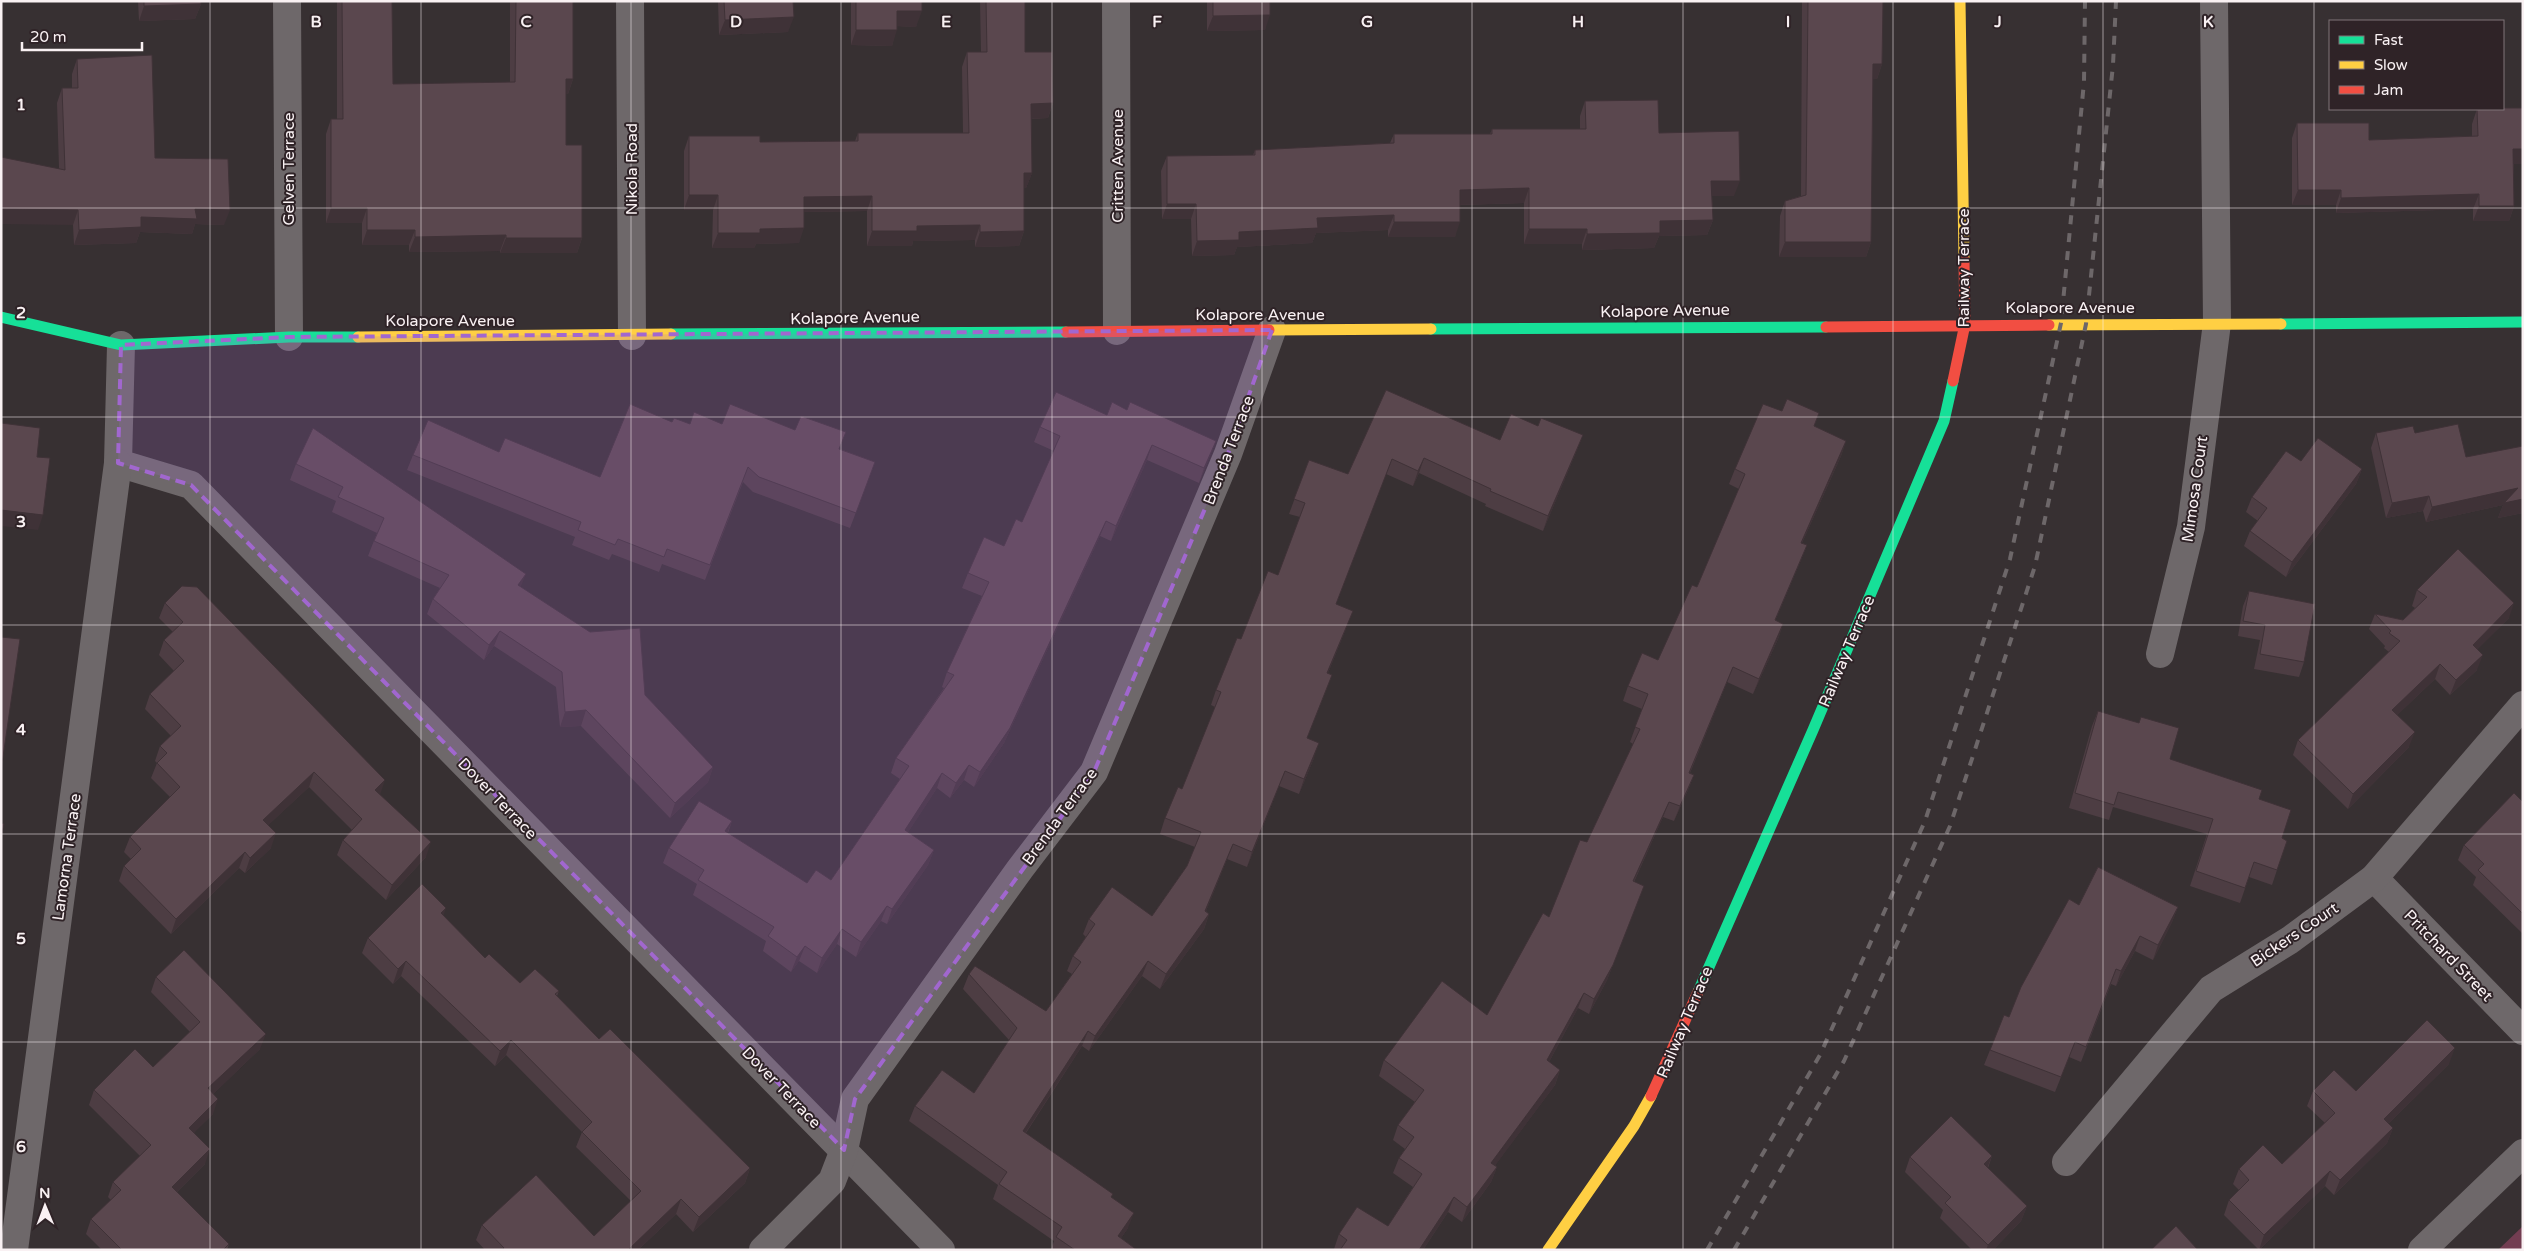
<svg xmlns="http://www.w3.org/2000/svg" width="2524" height="1251" font-family="'Varela Round',sans-serif">
<style>
.green{fill:#723d51}
.lines{fill:none;stroke-linecap:round;stroke-linejoin:round}
.street{stroke:#6e686a;stroke-width:28}
.fast{stroke:#16e098;stroke-width:11}
.slow{stroke:#ffcf43;stroke-width:11}
.jam{stroke:#f24e42;stroke-width:11}
.rail{stroke:#6d6769;stroke-width:4;stroke-dasharray:9 9;stroke-linecap:butt}
.wall{fill:#4d3d43}
.shaded-wall{fill:#3f3237}
.building{fill:#5a474e;stroke:#3f3237}
.marked{fill:#a167cf;fill-opacity:0.2;stroke:#a167cf;stroke-width:4;stroke-dasharray:10 6;stroke-linejoin:round}
.grid{fill:none;stroke:#f9f1f3;stroke-width:1;stroke-opacity:0.55}
.labels{text-anchor:middle;stroke-width:4;stroke-linejoin:round;paint-order:stroke}
.street-label{font-size:16px;fill:#f9f1f3;stroke:#2f2327}
.grid-label{font-size:16px;text-anchor:middle;font-weight:bold;fill:#f9f1f3;stroke:#2f2327;stroke-width:4;stroke-linejoin:round;paint-order:stroke}
</style>
<rect width="100%" height="100%" fill="#373032"/>
<polygon class="green" points="2523,1226 2523,1250 2498,1250"/>
<g class="lines">
<g class="street">
<polyline points="287,1 289,337"/>
<polyline points="630,1 632,336"/>
<polyline points="1116,1 1117,331"/>
<polyline points="121,345 118,463 191,485 941,1250"/>
<polyline points="2160,654 2191,527 2217,323 2214,1"/>
<polyline points="2374,878 2523,1031"/>
<polyline points="2066,1162 2211,989 2290,940 2374,878 2523,705"/>
<polyline points="14,1250 118,463"/>
<polyline points="763,1250 832,1181 844,1150 855,1099 1020,869 1094,772 1228,454 1272,330"/>
<polyline points="2422,1250 2523,1153"/>
</g>
<g class="fast">
<polyline points="1,317 121,345 289,337 358,337"/>
<polyline points="2281,324 2523,322"/>
<polyline points="1431,329 1826,327"/>
<polyline points="671,334 1066,332"/>
<polyline points="1698,992 1813,730 1944,421 1953,381"/>
</g>
<g class="slow">
<polyline points="1960,1 1964,260"/>
<polyline points="2049,325 2281,324"/>
<polyline points="1269,330 1431,329"/>
<polyline points="358,337 671,334"/>
<polyline points="1548,1250 1634,1126 1651,1096"/>
</g>
<g class="jam">
<polyline points="1826,327 2049,325"/>
<polyline points="1066,332 1269,330"/>
<polyline points="1953,381 1965,324 1964,260"/>
<polyline points="1651,1096 1698,992"/>
</g>
<g class="rail">
<polyline points="1707,1250 1820,1055 1925,821 2010,559 2061,323 2084,82 2085,1"/>
<polyline points="1734,1250 1844,1061 1950,826 2035,566 2086,324 2113,65 2116,1"/>
</g>
</g>
<g class="wall">
<polygon points="138,1 201,1 201,4 195,19 139,21"/>
<polygon points="337,1 342,1 393,84 510,82 510,1 573,1 573,79 568,94 566,94 566,145 582,238 577,253 500,253 500,251 409,252 409,245 362,245 362,223 326,223 326,134 331,119 337,119"/>
<polygon points="718,1 793,1 788,32 719,35"/>
<polygon points="851,1 959,1 922,2 916,27 897,26 892,46 851,45"/>
<polygon points="980,1 1025,1 1025,52 1053,103 1048,118 1031,119 1032,173 1026,188 1024,188 1024,231 1019,246 975,247 975,240 913,241 912,246 867,246 867,211 804,212 799,243 756,244 754,248 712,248 713,210 684,210 684,151 689,136 760,142 855,141 858,133 963,133 962,67 967,52 981,52"/>
<polygon points="1207,1 1270,1 1265,30 1207,31"/>
<polygon points="1802,1 1883,1 1882,64 1877,79 1873,79 1871,242 1866,257 1779,257 1780,216 1785,201 1801,196"/>
<polygon points="77,59 155,158 224,225 195,224 192,234 140,232 136,243 74,245 73,225 59,168 57,103 62,88 72,88 72,74"/>
<polygon points="1585,101 1659,133 1734,196 1712,196 1713,220 1707,235 1659,236 1654,248 1582,250 1582,244 1524,244 1524,203 1460,205 1455,237 1388,237 1388,230 1316,233 1312,243 1237,247 1234,255 1192,256 1191,219 1162,219 1161,171 1167,156 1253,155 1255,150 1390,143 1394,134 1490,134 1492,129 1580,129 1580,116"/>
<polygon points="2477,109 2514,164 2514,206 2509,221 2473,221 2473,209 2336,213 2336,205 2292,205 2292,138 2297,123 2369,140 2472,136 2472,124"/>
<polygon points="1386,390 1500,440 1538,426 1583,435 1577,450 1543,531 1485,506 1486,504 1419,473 1413,486 1386,474 1336,604 1347,626 1328,673 1332,675 1307,738 1314,758 1299,794 1279,786 1247,867 1227,859 1206,911 1209,914 1204,929 1160,989 1142,976 1089,1051 1082,1046 1026,1133 1112,1198 1128,1228 1121,1238 1137,1250 1051,1250 1054,1241 993,1199 998,1185 909,1121 915,1106 974,1093 1009,1040 963,989 969,974 1046,1011 1072,974 1067,971 1073,956 1086,937 1083,934 1089,919 1152,916 1187,866 1195,847 1160,834 1165,818 1182,789 1215,707 1211,705 1216,690 1241,639 1278,575 1300,517 1289,514 1309,460 1348,474"/>
<polygon points="1127,410 1216,441 1199,483 1147,460 1111,541 1100,536 1004,743 974,787 964,780 950,798 937,788 908,832 934,850 928,865 887,924 881,921 856,957 837,944 817,973 799,961 791,972 763,951 766,941 693,895 697,884 663,863 669,848 732,821 728,833 807,883 831,880 900,779 891,773 896,758 944,688 942,687 947,672 982,596 962,588 968,573 1004,546 1022,522 1054,451 1034,442 1040,427 1107,415"/>
<polygon points="1782,411 1819,413 1814,426 1846,441 1841,456 1802,543 1807,545 1801,560 1775,621 1783,624 1778,639 1753,694 1727,682 1690,773 1694,775 1688,790 1674,821 1663,817 1634,882 1638,901 1607,980 1589,1014 1578,1008 1549,1062 1560,1070 1555,1085 1495,1165 1497,1167 1491,1182 1462,1222 1448,1212 1423,1250 1334,1250 1334,1249 1339,1234 1388,1226 1413,1187 1393,1173 1399,1158 1405,1149 1393,1140 1398,1125 1415,1102 1379,1076 1384,1060 1487,1015 1549,917 1587,842 1633,744 1630,742 1642,709 1623,701 1628,686 1658,660 1697,587 1739,489 1729,484 1735,469"/>
<polygon points="672,422 690,424 722,424 840,449 875,462 850,528 753,492 743,482 705,580 662,564 659,572 612,554 609,560 572,545 575,537 407,470 413,455 499,452 600,477"/>
<polygon points="313,428 521,587 645,695 713,767 708,782 670,818 581,726 560,727 556,687 494,646 484,660 427,614 433,599 440,588 368,556 377,533 332,512 336,501 290,480 296,464"/>
<polygon points="2376,433 2415,433 2466,457 2523,513 2498,518 2503,505 2426,522 2423,511 2386,518 2371,448"/>
<polygon points="2301,461 2362,469 2356,484 2286,577 2244,546 2250,531 2258,521 2246,512 2252,497"/>
<polygon points="2417,590 2509,618 2477,649 2477,670 2450,695 2435,679 2397,715 2409,747 2348,809 2293,755 2298,740 2389,652 2384,648 2385,646 2369,629 2375,614 2403,620 2415,608 2412,606"/>
<polygon points="2249,591 2304,662 2299,677 2254,669 2260,640 2238,636 2243,606"/>
<polygon points="165,603 380,795 426,857 386,900 337,855 343,840 352,830 309,787 268,825 271,848 245,873 239,868 171,934 119,881 124,866 131,859 124,852 130,837 170,797 151,778 157,763 155,761 160,746 171,736 145,709 150,694 174,671 159,655 164,640 173,632 159,618"/>
<polygon points="2098,711 2170,759 2259,799 2282,838 2277,870 2272,885 2249,877 2240,903 2190,886 2207,834 2113,807 2109,820 2069,808 2092,726"/>
<polygon points="2523,802 2523,934 2473,885 2476,877 2458,860 2464,845"/>
<polygon points="2079,905 2178,907 2172,922 2153,960 2135,951 2116,986 2111,984 2081,1062 2069,1057 2055,1092 1984,1065 1990,1050"/>
<polygon points="443,916 485,958 520,983 559,991 557,996 599,1039 750,1168 745,1183 693,1232 676,1214 638,1250 485,1250 476,1240 482,1225 594,1236 631,1201 576,1147 582,1132 506,1055 495,1066 401,976 393,984 362,953 368,938"/>
<polygon points="156,977 260,1049 213,1094 213,1114 194,1132 205,1164 177,1192 229,1244 227,1250 102,1250 86,1234 91,1219 111,1200 108,1197 113,1182 140,1156 89,1105 94,1090 153,1067 190,1032 151,992"/>
<polygon points="2449,1064 2388,1124 2393,1128 2387,1143 2334,1195 2325,1186 2259,1250 2224,1215 2229,1200 2239,1190 2233,1184 2239,1169 2282,1164 2325,1123 2307,1106 2313,1091 2356,1091"/>
<polygon points="1992,1156 1988,1168 2027,1206 2021,1221 1993,1250 1972,1250 1940,1218 1943,1210 1905,1172 1910,1157"/>
</g>
<g class="shaded-wall">
<polygon points="917,1 960,1 917,2"/>
<polygon points="201,4 195,19 139,21 144,6"/>
<polygon points="897,11 922,11 916,27 892,26"/>
<polygon points="1270,15 1265,30 1207,31 1213,16"/>
<polygon points="794,17 788,32 719,35 725,20"/>
<polygon points="856,30 897,30 892,46 851,45"/>
<polygon points="1873,64 1882,64 1877,79 1867,80"/>
<polygon points="566,79 573,79 568,94 561,94"/>
<polygon points="1053,103 1048,118 1026,119 1031,104"/>
<polygon points="2513,149 2523,149 2523,164 2508,164"/>
<polygon points="1024,173 1032,173 1026,188 1018,188"/>
<polygon points="1711,181 1740,181 1734,196 1706,196"/>
<polygon points="1529,188 1524,203 1455,205 1460,190"/>
<polygon points="2298,190 2341,190 2336,205 2292,205"/>
<polygon points="2479,194 2473,209 2336,213 2341,198"/>
<polygon points="689,195 718,195 713,210 684,210"/>
<polygon points="872,196 867,211 798,212 804,197"/>
<polygon points="1167,204 1196,204 1191,219 1162,219"/>
<polygon points="2479,206 2514,206 2509,221 2473,221"/>
<polygon points="331,208 367,208 362,223 326,223"/>
<polygon points="1,209 78,210 73,225 1,224"/>
<polygon points="195,209 230,210 224,225 195,224 192,234 140,232 136,243 74,245 79,230 141,217"/>
<polygon points="1394,215 1388,230 1316,233 1312,243 1237,247 1234,255 1192,256 1197,241 1239,232 1317,218"/>
<polygon points="1713,220 1707,235 1659,236 1654,248 1582,250 1587,234 1660,221"/>
<polygon points="1394,222 1460,222 1455,237 1388,237"/>
<polygon points="980,225 975,240 913,241 912,246 867,246 872,231 917,226"/>
<polygon points="804,228 799,243 756,244 754,248 712,248 718,233 760,229"/>
<polygon points="1529,229 1587,229 1582,244 1524,244"/>
<polygon points="367,230 415,230 409,245 362,245"/>
<polygon points="1024,231 1019,246 975,247 980,232"/>
<polygon points="506,235 500,251 409,252 415,237"/>
<polygon points="506,238 582,238 577,253 500,253"/>
<polygon points="1785,242 1871,242 1866,257 1779,257"/>
<polygon points="1583,435 1577,450 1543,531 1548,516"/>
<polygon points="1216,441 1210,456 1199,483 1204,468"/>
<polygon points="1846,441 1841,456 1795,558 1801,543"/>
<polygon points="1152,445 1147,460 1111,541 1116,526"/>
<polygon points="1424,458 1419,473 1413,486 1418,471"/>
<polygon points="2362,469 2356,484 2286,577 2292,562"/>
<polygon points="2518,488 2523,499 2523,513 2498,518 2503,505 2426,522 2432,507"/>
<polygon points="2429,496 2423,511 2386,518 2392,503"/>
<polygon points="1,510 43,515 38,530 1,526"/>
<polygon points="1106,521 1100,536 1004,743 974,787 980,772"/>
<polygon points="1807,545 1801,560 1769,635 1775,620"/>
<polygon points="526,574 520,589 518,585"/>
<polygon points="2514,603 2509,618 2467,660 2473,645"/>
<polygon points="1353,611 1347,626 1322,688 1327,673"/>
<polygon points="1783,624 1778,639 1753,694 1759,679"/>
<polygon points="500,631 494,646 484,660 489,645"/>
<polygon points="2483,655 2477,670 2450,695 2456,680"/>
<polygon points="2440,664 2435,679 2387,725 2392,710"/>
<polygon points="1733,667 1727,682 1683,788 1689,773"/>
<polygon points="586,710 581,726 560,727 565,712"/>
<polygon points="2415,732 2409,747 2348,809 2353,794"/>
<polygon points="1319,743 1314,758 1299,794 1304,779"/>
<polygon points="969,765 964,780 950,798 956,783"/>
<polygon points="713,767 708,782 670,818 675,803"/>
<polygon points="1285,771 1279,786 1247,867 1252,852"/>
<polygon points="314,772 309,787 258,835 263,820"/>
<polygon points="942,773 937,788 900,845 905,830"/>
<polygon points="1694,775 1688,790 1674,821 1680,806"/>
<polygon points="385,780 380,795 375,790"/>
<polygon points="1669,802 1663,817 1627,896 1633,881"/>
<polygon points="732,821 726,836 725,831"/>
<polygon points="276,833 271,848 245,873 250,858"/>
<polygon points="431,842 426,857 386,900 392,885"/>
<polygon points="1233,844 1227,859 1200,926 1205,911"/>
<polygon points="934,850 928,865 887,924 892,909"/>
<polygon points="245,852 239,868 171,934 176,919"/>
<polygon points="1644,886 1607,980 1589,1014 1594,999"/>
<polygon points="887,906 881,921 856,957 861,942"/>
<polygon points="2178,907 2172,922 2153,960 2158,945"/>
<polygon points="446,908 441,923 441,913"/>
<polygon points="1209,914 1204,929 1160,989 1166,974"/>
<polygon points="842,929 837,944 817,973 822,958"/>
<polygon points="2140,936 2135,951 2116,986 2121,971"/>
<polygon points="805,946 799,961 791,972 797,957"/>
<polygon points="406,961 401,976 393,984 398,969"/>
<polygon points="1148,961 1142,976 1089,1051 1095,1036"/>
<polygon points="1584,993 1578,1008 1542,1075 1547,1060"/>
<polygon points="1088,1031 1082,1046 1017,1146 1023,1131"/>
<polygon points="266,1034 260,1049 203,1104 208,1088"/>
<polygon points="511,1040 506,1055 495,1066 500,1051"/>
<polygon points="2455,1048 2449,1064 2378,1134 2384,1119"/>
<polygon points="1560,1070 1555,1085 1486,1178 1491,1163"/>
<polygon points="218,1099 213,1114 184,1143 189,1128"/>
<polygon points="2393,1128 2387,1143 2334,1195 2340,1180"/>
<polygon points="210,1149 205,1164 167,1202 172,1187"/>
<polygon points="1992,1156 1986,1171 1984,1164"/>
<polygon points="1497,1167 1491,1182 1462,1222 1467,1207"/>
<polygon points="750,1168 745,1183 693,1232 699,1217"/>
<polygon points="2330,1171 2325,1186 2259,1250 2264,1235"/>
<polygon points="1454,1197 1448,1212 1423,1250 1419,1250"/>
<polygon points="681,1199 676,1214 638,1250 628,1250"/>
<polygon points="2027,1206 2021,1221 1993,1250 1986,1250 1988,1245"/>
<polygon points="1134,1213 1128,1228 1113,1250 1118,1236"/>
</g>
<g class="building">
<polygon points="144,1 201,1 201,4 144,6"/>
<polygon points="342,1 392,1 393,84 515,82 516,1 573,1 573,79 566,79 566,145 582,145 582,238 506,238 506,235 415,237 415,230 367,230 367,208 331,208 331,119 343,119"/>
<polygon points="724,1 793,1 794,17 725,20"/>
<polygon points="856,1 922,1 922,11 897,11 897,30 856,30"/>
<polygon points="986,1 1025,1 1025,52 1052,52 1053,103 1031,104 1032,173 1024,173 1024,231 980,232 980,225 917,226 917,231 872,231 872,196 804,197 804,228 760,229 760,233 718,233 718,195 689,195 689,136 760,136 760,142 858,141 858,133 969,133 967,52 987,52"/>
<polygon points="1213,1 1270,1 1270,15 1213,16"/>
<polygon points="1808,1 1883,1 1882,64 1873,64 1871,242 1785,242 1785,201 1806,195"/>
<polygon points="152,55 155,158 228,159 230,210 195,209 197,219 141,217 141,227 79,230 78,210 1,209 1,157 65,170 62,88 78,88 77,59"/>
<polygon points="1658,100 1659,133 1739,131 1740,181 1711,181 1713,220 1660,221 1660,233 1587,234 1587,229 1529,229 1529,188 1460,190 1460,222 1394,222 1394,215 1317,218 1318,228 1239,232 1239,240 1197,241 1196,204 1167,204 1167,156 1255,155 1255,150 1394,143 1394,134 1492,134 1492,129 1586,129 1585,101"/>
<polygon points="2503,108 2523,108 2523,149 2513,149 2514,206 2479,206 2479,194 2341,198 2341,190 2298,190 2297,123 2369,123 2369,140 2478,136 2477,109"/>
<polygon points="1386,390 1500,440 1511,414 1538,426 1541,418 1583,435 1548,516 1490,491 1491,489 1424,458 1418,471 1392,459 1336,604 1353,611 1327,673 1332,675 1307,738 1319,743 1304,779 1285,771 1252,852 1233,844 1205,911 1209,914 1166,974 1148,961 1095,1036 1088,1031 1023,1131 1113,1194 1111,1197 1134,1213 1118,1236 1137,1250 1075,1250 1056,1237 1062,1227 999,1184 1007,1172 915,1106 942,1070 974,1093 1017,1028 969,974 975,966 1046,1011 1081,962 1073,956 1095,924 1089,919 1112,887 1152,916 1187,866 1201,832 1165,818 1178,787 1182,789 1221,692 1216,690 1237,638 1241,639 1268,571 1278,575 1305,503 1294,499 1309,460 1348,474"/>
<polygon points="1056,392 1107,415 1112,402 1127,410 1130,402 1216,441 1204,468 1152,445 1116,526 1106,521 1010,728 980,772 969,765 956,783 942,773 905,830 934,850 892,909 887,906 861,942 842,929 822,958 805,946 797,957 768,936 774,927 698,880 704,870 669,848 699,801 732,821 725,831 807,883 816,870 831,880 909,766 896,758 954,675 947,672 989,582 968,573 984,537 1004,546 1016,519 1022,522 1060,436 1040,427"/>
<polygon points="1787,399 1819,413 1814,426 1846,441 1801,543 1807,545 1775,620 1783,624 1759,679 1733,667 1689,773 1694,775 1680,806 1669,802 1633,881 1644,886 1613,965 1594,999 1584,993 1547,1060 1560,1070 1491,1163 1497,1167 1467,1207 1454,1197 1419,1250 1340,1250 1347,1240 1339,1234 1357,1207 1388,1226 1422,1174 1399,1158 1414,1137 1398,1125 1424,1090 1384,1060 1442,981 1487,1015 1543,913 1549,917 1580,840 1587,842 1640,729 1635,727 1648,694 1628,686 1642,653 1658,660 1692,585 1697,587 1745,474 1735,469 1763,404 1782,411"/>
<polygon points="630,404 672,422 674,418 690,424 694,412 722,424 730,404 795,430 801,416 846,432 839,449 875,462 856,513 759,477 748,467 710,565 667,549 664,557 618,539 615,545 578,530 581,522 413,455 428,420 499,452 505,438 600,477"/>
<polygon points="1,423 40,428 37,457 50,458 43,515 1,510"/>
<polygon points="2458,424 2466,457 2523,446 2523,499 2504,503 2518,488 2432,507 2429,496 2392,503 2376,433 2413,426 2415,433"/>
<polygon points="313,428 526,574 518,585 590,632 640,628 645,695 713,767 675,803 586,710 565,712 562,672 500,631 489,645 433,599 449,575 374,541 384,518 338,497 343,487 296,464"/>
<polygon points="2318,438 2362,469 2292,562 2250,531 2267,508 2252,497 2286,451 2301,461"/>
<polygon points="2458,549 2514,603 2473,645 2483,655 2456,680 2440,664 2392,710 2415,732 2353,794 2298,740 2400,641 2389,633 2391,631 2375,614 2403,620 2427,597 2417,590"/>
<polygon points="182,586 197,587 385,780 375,790 431,842 392,885 343,840 362,819 314,772 263,820 276,833 250,858 245,852 176,919 124,866 141,849 130,837 180,787 157,763 167,753 160,746 181,726 150,694 184,661 164,640 183,622 165,603"/>
<polygon points="2249,591 2315,604 2304,662 2260,654 2265,625 2243,621"/>
<polygon points="1,637 20,639 1,771"/>
<polygon points="2098,711 2139,723 2141,717 2179,728 2170,759 2262,790 2259,799 2291,810 2282,838 2287,841 2277,870 2254,862 2245,888 2196,871 2213,819 2118,792 2114,805 2075,793"/>
<polygon points="2514,793 2523,802 2523,914 2478,870 2484,864 2464,845"/>
<polygon points="1,823 4,824 1,837"/>
<polygon points="2098,867 2178,907 2158,945 2140,936 2121,971 2116,969 2086,1047 2075,1042 2061,1077 1990,1050 2004,1015 2009,1017 2021,987 2069,899 2079,905"/>
<polygon points="422,884 446,908 441,913 485,958 489,954 520,983 535,969 559,991 555,994 599,1039 610,1029 750,1168 699,1217 681,1199 628,1250 502,1250 504,1248 482,1225 536,1175 594,1236 641,1191 582,1132 592,1122 511,1040 500,1051 406,961 398,969 368,938"/>
<polygon points="184,950 266,1034 208,1088 218,1099 189,1128 210,1149 172,1187 229,1244 223,1250 122,1250 91,1219 121,1190 113,1182 151,1145 94,1090 135,1049 153,1067 200,1022 156,977"/>
<polygon points="2427,1020 2455,1048 2384,1119 2393,1128 2340,1180 2330,1171 2264,1235 2229,1200 2249,1180 2239,1169 2263,1145 2282,1164 2335,1113 2313,1091 2334,1070 2356,1091"/>
<polygon points="1951,1116 1992,1156 1984,1164 2027,1206 1988,1245 1945,1203 1951,1197 1910,1157"/>
<polygon points="2176,1226 2198,1250 2151,1250"/>
</g>
<path class="marked" d="M1272,330L1228,454L1094,772L855,1099L844,1150L191,485L118,463L121,345L289,337Z"/>
<path class="grid" d="M210,1V1250M421,1V1250M631,1V1250M841,1V1250M1052,1V1250M1262,1V1250M1472,1V1250M1683,1V1250M1893,1V1250M2103,1V1250M2314,1V1250M1,208H2523M1,417H2523M1,625H2523M1,834H2523M1,1042H2523"/>
<g class="labels">
<g class="street-label">
<text transform="translate(1117 166) rotate(-90)" y="6">Critten Avenue</text>
<text transform="translate(288 169) rotate(-90)" y="6">Gelven Terrace</text>
<text transform="translate(631 169) rotate(-90)" y="6">Nikola Road</text>
<text transform="translate(1963 268) rotate(-90)" y="6">Railway Terrace</text>
<text x="2070" y="313">Kolapore Avenue</text>
<text transform="translate(1665 310) rotate(-1)" y="6">Kolapore Avenue</text>
<text x="1260" y="320">Kolapore Avenue</text>
<text transform="translate(855 317) rotate(-1)" y="6">Kolapore Avenue</text>
<text x="450" y="326">Kolapore Avenue</text>
<text transform="translate(1228 450) rotate(-69)" y="6">Brenda Terrace</text>
<text transform="translate(2194 489) rotate(-82)" y="6">Mimosa Court</text>
<text transform="translate(1846 651) rotate(-67)" y="6">Railway Terrace</text>
<text transform="translate(498 798) rotate(46)" y="6">Dover Terrace</text>
<text transform="translate(1059 816) rotate(-54)" y="6">Brenda Terrace</text>
<text transform="translate(66 857) rotate(-82)" y="6">Lamorna Terrace</text>
<text transform="translate(2294 934) rotate(-34)" y="6">Bickers Court</text>
<text transform="translate(2449 955) rotate(46)" y="6">Pritchard Street</text>
<text transform="translate(1684 1022) rotate(-67)" y="6">Railway Terrace</text>
<text transform="translate(782 1087) rotate(46)" y="6">Dover Terrace</text>
</g>
</g>
<g class="grid-label">
<text x="316" y="27">B</text>
<text x="526" y="27">C</text>
<text x="736" y="27">D</text>
<text x="946" y="27">E</text>
<text x="1157" y="27">F</text>
<text x="1367" y="27">G</text>
<text x="1578" y="27">H</text>
<text x="1788" y="27">I</text>
<text x="1998" y="27">J</text>
<text x="2208" y="27">K</text>
<text x="21" y="110">1</text>
<text x="21" y="318">2</text>
<text x="21" y="527">3</text>
<text x="21" y="735">4</text>
<text x="21" y="944">5</text>
<text x="21" y="1152">6</text>
</g>
<rect width="2524" height="1251" fill="none" stroke="#f9f1f3" stroke-width="5"/>
<rect x="2329" y="20" width="175" height="90" fill="#2f2327" stroke="#807579"/>
<rect x="2339" y="36" width="25" height="8" fill="#16e098" stroke="#807579"/>
<text x="2374" y="45" font-size="15" fill="#f9f1f3">Fast</text>
<rect x="2339" y="61" width="25" height="8" fill="#ffcf43" stroke="#807579"/>
<text x="2374" y="70" font-size="15" fill="#f9f1f3">Slow</text>
<rect x="2339" y="86" width="25" height="8" fill="#f24e42" stroke="#807579"/>
<text x="2374" y="95" font-size="15" fill="#f9f1f3">Jam</text>
<g transform="translate(45 1206) rotate(359)" stroke="#2f2327" stroke-width="4" paint-order="stroke">
<path d="M0-4L9 19L0 12L-9 19Z" fill="#f9f1f3"/>
<text y="-8" font-size="14" font-weight="bold" text-anchor="middle" fill="#f9f1f3">N</text>
</g>
<path d="M22 42v8h120v-8" fill="none" stroke="#f9f1f3" stroke-width="2.5"/>
<text x="30" y="42" font-size="15" fill="#f9f1f3" stroke="#2f2327" stroke-width="4" paint-order="stroke">20 m</text>
</svg>
